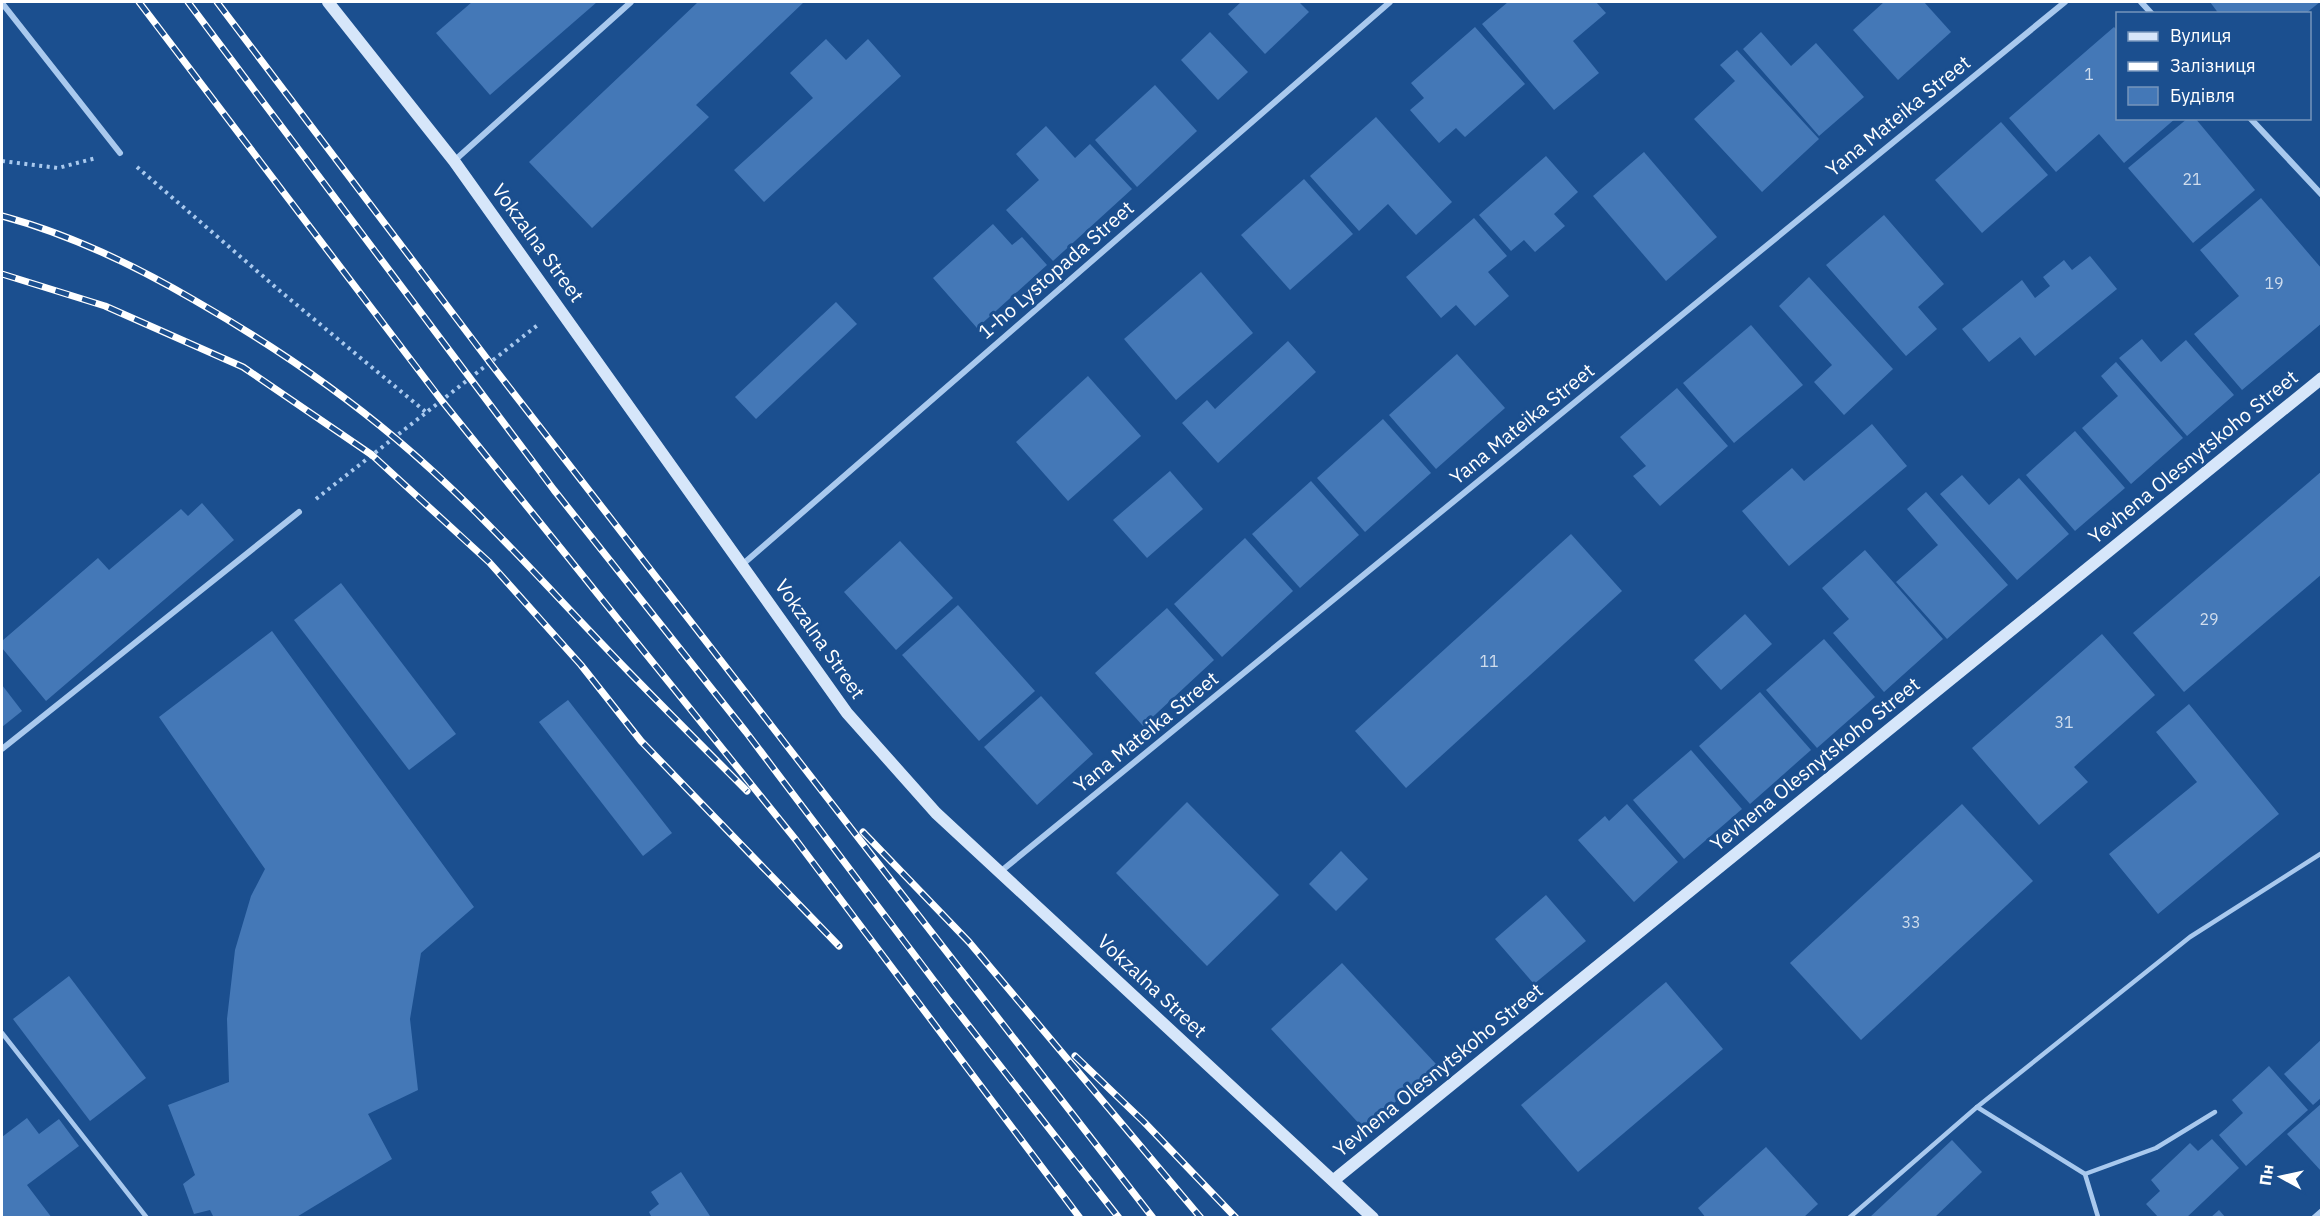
<svg xmlns="http://www.w3.org/2000/svg" width="2323" height="1219" font-family="'IBM Plex Sans',sans-serif">
<style>
.building{fill:#4478b7}
.lines{fill:none;stroke-linecap:round;stroke-linejoin:round}
.path{stroke:#a9c9ee;stroke-width:4;stroke-dasharray:3 4.5;stroke-linecap:butt}
.lane{stroke:#a9c9ee;stroke-width:4.5}
.street{stroke:#a9c9ee;stroke-width:6}
.secondary{stroke:#d6e6fa;stroke-width:12}
.rail-casing{stroke:#fff;stroke-width:7}
.rail{stroke:#1b4f8f;stroke-width:4.5;stroke-dasharray:14;stroke-linecap:butt}
.labels{text-anchor:middle;stroke-width:6;stroke-linejoin:round;paint-order:stroke}
.number-label{font-size:16px;fill:#d0dded}
.street-label{font-size:20px;fill:#fff;stroke:#1b4f8f}
</style>
<rect width="100%" height="100%" fill="#1b4f8f"/>
<g class="building">
<polygon points="472,2 597,2 490,95 436,33"/>
<polygon points="698,2 804,2 696,105 709,117 592,228 529,162"/>
<polygon points="1241,2 1299,2 1309,12 1265,54 1228,14"/>
<polygon points="1508,2 1596,2 1606,13 1573,41 1599,73 1554,110 1482,24"/>
<polygon points="1884,2 1924,2 1951,32 1898,80 1853,30"/>
<polygon points="2210,2 2320,2 2305,14 2219,14"/>
<polygon points="1475,27 1525,84 1465,137 1456,128 1439,143 1410,110 1424,98 1411,83"/>
<polygon points="2114,27 2118,31 2118,118 2176,118 2124,163 2099,134 2056,172 2009,118"/>
<polygon points="1210,32 1248,72 1218,100 1181,60"/>
<polygon points="1761,32 1791,66 1816,43 1864,97 1819,136 1743,49"/>
<polygon points="826,39 846,60 868,39 901,76 764,202 734,170 813,98 790,73"/>
<polygon points="1737,50 1819,139 1762,192 1694,119 1735,81 1720,65"/>
<polygon points="1155,85 1197,131 1137,187 1095,140"/>
<polygon points="1376,117 1452,202 1416,235 1388,204 1359,231 1310,176"/>
<polygon points="2188,118 2195,118 2255,190 2193,243 2128,168"/>
<polygon points="2001,122 2048,175 1982,233 1935,180"/>
<polygon points="1046,126 1075,158 1090,144 1132,189 1053,261 1006,210 1039,180 1016,154"/>
<polygon points="1644,152 1717,237 1666,281 1593,196"/>
<polygon points="1546,156 1578,192 1554,214 1565,226 1535,252 1524,240 1511,251 1479,215"/>
<polygon points="1304,179 1353,234 1290,290 1241,235"/>
<polygon points="2261,198 2322,269 2322,323 2242,390 2194,334 2239,296 2200,250"/>
<polygon points="1884,215 1944,284 1918,307 1937,329 1906,356 1826,265"/>
<polygon points="1474,218 1507,256 1488,272 1509,296 1475,326 1456,305 1441,318 1406,277"/>
<polygon points="993,224 1012,245 1022,237 1047,265 977,328 933,278"/>
<polygon points="2090,256 2117,289 2035,356 2020,337 1989,362 1962,329 2022,280 2035,298 2050,286 2043,277 2064,260 2072,270"/>
<polygon points="1201,272 1253,333 1176,400 1124,339"/>
<polygon points="1809,277 1893,369 1844,415 1814,382 1832,365 1779,306"/>
<polygon points="836,302 857,324 756,419 735,397"/>
<polygon points="1751,325 1803,385 1734,443 1683,383"/>
<polygon points="2142,339 2161,362 2186,340 2234,395 2187,436 2119,358"/>
<polygon points="1288,341 1316,372 1218,463 1182,423 1207,400 1215,409"/>
<polygon points="1457,354 1505,408 1436,469 1389,415"/>
<polygon points="2116,362 2183,438 2131,484 2082,428 2118,396 2101,376"/>
<polygon points="1088,376 1141,436 1068,501 1016,442"/>
<polygon points="1677,388 1728,446 1660,506 1633,476 1646,466 1620,437"/>
<polygon points="1383,419 1431,473 1365,532 1317,478"/>
<polygon points="1872,424 1907,466 1789,566 1742,511 1792,468 1804,481"/>
<polygon points="2075,431 2125,488 2075,531 2026,475"/>
<polygon points="1170,471 1203,509 1147,558 1113,520"/>
<polygon points="2322,471 2322,574 2184,692 2133,633"/>
<polygon points="1962,475 1989,505 2019,478 2069,534 2017,580 1940,494"/>
<polygon points="1311,481 1359,535 1300,588 1252,534"/>
<polygon points="1926,492 2008,585 1947,639 1896,582 1938,545 1907,509"/>
<polygon points="202,503 234,540 46,701 2,648 2,641 98,558 109,570 181,509 188,516"/>
<polygon points="1571,534 1622,591 1406,788 1355,731"/>
<polygon points="1245,538 1293,591 1222,657 1174,604"/>
<polygon points="900,541 953,598 896,650 844,592"/>
<polygon points="1865,550 1943,639 1884,692 1833,633 1849,619 1822,588"/>
<polygon points="341,583 456,734 409,770 294,620"/>
<polygon points="958,605 1035,691 979,741 902,655"/>
<polygon points="1167,608 1214,660 1143,726 1095,673"/>
<polygon points="1745,614 1772,644 1721,690 1694,660"/>
<polygon points="272,631 474,907 421,953 410,1019 418,1090 368,1114 392,1159 295,1218 214,1218 210,1210 194,1214 183,1184 195,1175 168,1105 229,1082 227,1019 235,950 251,896 265,869 159,717"/>
<polygon points="2102,634 2155,695 2074,767 2088,782 2039,825 1972,748"/>
<polygon points="1824,639 1875,697 1817,748 1766,690"/>
<polygon points="2,685 22,711 2,727"/>
<polygon points="1760,692 1811,750 1750,804 1699,746"/>
<polygon points="1041,696 1093,754 1037,805 984,747"/>
<polygon points="568,700 672,833 643,856 539,722"/>
<polygon points="2189,704 2279,814 2158,914 2109,854 2197,782 2156,732"/>
<polygon points="1691,750 1742,809 1684,859 1633,800"/>
<polygon points="1187,802 1279,895 1207,966 1116,873"/>
<polygon points="1627,804 1678,862 1634,902 1578,840 1605,816 1609,821"/>
<polygon points="1962,804 2033,881 1861,1040 1790,963"/>
<polygon points="1341,851 1368,879 1336,911 1309,884"/>
<polygon points="1546,895 1586,941 1534,984 1495,939"/>
<polygon points="1342,963 1436,1064 1365,1130 1271,1029"/>
<polygon points="69,976 146,1078 90,1121 13,1019"/>
<polygon points="1666,982 1723,1049 1578,1172 1521,1105"/>
<polygon points="2322,1039 2322,1097 2313,1105 2284,1074"/>
<polygon points="2269,1066 2308,1110 2246,1166 2219,1135 2243,1113 2232,1100"/>
<polygon points="2322,1103 2322,1172 2287,1134"/>
<polygon points="27,1118 39,1134 59,1119 79,1146 27,1185 52,1218 2,1218 2,1137"/>
<polygon points="2212,1139 2239,1168 2186,1218 2159,1218 2146,1204 2160,1191 2151,1180 2190,1143 2198,1151"/>
<polygon points="1952,1140 1982,1172 1934,1218 1869,1218"/>
<polygon points="1766,1147 1818,1204 1803,1218 1706,1218 1698,1208"/>
<polygon points="681,1172 710,1216 652,1218 649,1212 659,1204 651,1192"/>
<polygon points="2219,1210 2226,1218 2210,1218"/>
</g>
<g class="lines">
<g class="path">
<polyline points="2,161 58,168 96,158"/>
<polyline points="137,167 280,291 427,413"/>
<polyline points="316,499 539,324"/>
</g>
<g class="lane">
<polyline points="2,1033 147,1218"/>
<polyline points="1977,1107 2085,1174 2098,1217"/>
<polyline points="2085,1174 2156,1148 2215,1112"/>
<polyline points="1849,1218 1977,1107 2190,937 2322,853"/>
</g>
<g class="street">
<polyline points="2141,2 2152,14"/>
<polyline points="2,3 120,153"/>
<polyline points="2250,118 2322,195"/>
<polyline points="454,161 631,2"/>
<polyline points="743,564 1390,2"/>
<polyline points="2,749 299,512"/>
<polyline points="1000,872 2065,2"/>
<polyline points="2314,1218 2322,1211"/>
</g>
<g class="secondary">
<polyline points="328,2 454,161 847,713 936,813 1373,1218"/>
<polyline points="1334,1180 2322,378"/>
</g>
<g class="rail-casing">
<g id="rail">
<polyline points="139,2 442,401 796,840 1080,1218"/>
<polyline points="188,2 554,490 746,732 947,998 1119,1218"/>
<polyline points="217,2 491,364 1153,1218"/>
<path d="M2,216C69,234 134,265 194,300C264,340 333,386 395,438C480,509 552,593 629,672C668,712 708,752 747,791"/>
<polyline points="2,274 105,306 243,367 372,455 489,562 581,665 641,741 839,946"/>
<polyline points="863,832 969,942 1201,1218"/>
<polyline points="1075,1056 1144,1122 1236,1218"/>
</g>
</g>
<use href="#rail" class="rail"/>
</g>
<g class="labels">
<g class="number-label">
<text x="2089" y="80">1</text>
<text x="2192" y="185">21</text>
<text x="2274" y="289">19</text>
<text x="2209" y="625">29</text>
<text x="1489" y="667">11</text>
<text x="2064" y="728">31</text>
<text x="1911" y="928">33</text>
</g>
<g class="street-label">
<text transform="translate(1898 116) rotate(-39)" y="7">Yana Mateika Street</text>
<text transform="translate(538 243) rotate(54)" y="7">Vokzalna Street</text>
<text transform="translate(1056 270) rotate(-41)" y="7">1-ho Lystopada Street</text>
<text transform="translate(1522 424) rotate(-39)" y="7">Yana Mateika Street</text>
<text transform="translate(2193 457) rotate(-39)" y="7">Yevhena Olesnytskoho Street</text>
<text transform="translate(820 639) rotate(55)" y="7">Vokzalna Street</text>
<text transform="translate(1146 732) rotate(-39)" y="7">Yana Mateika Street</text>
<text transform="translate(1815 764) rotate(-39)" y="7">Yevhena Olesnytskoho Street</text>
<text transform="translate(1152 986) rotate(43)" y="7">Vokzalna Street</text>
<text transform="translate(1438 1070) rotate(-39)" y="7">Yevhena Olesnytskoho Street</text>
</g>
</g>
<rect width="2323" height="1219" fill="none" stroke="#ffffff" stroke-width="6"/>
<rect x="2116" y="12" width="195" height="108" fill="#1b4f8f" stroke="#7695bc" stroke-width="1.5"/>
<rect x="2128" y="32" width="30" height="9" fill="#d6e6fa" stroke="#7695bc" stroke-width="1.5"/>
<text x="2170" y="42" font-size="18" fill="#ffffff">Вулиця</text>
<rect x="2128" y="62" width="30" height="9" fill="#ffffff" stroke="#7695bc" stroke-width="1.5"/>
<text x="2170" y="72" font-size="18" fill="#ffffff">Залізниця</text>
<rect x="2128" y="87" width="30" height="18" fill="#4478b7" stroke="#7695bc" stroke-width="1.5"/>
<text x="2170" y="102" font-size="18" fill="#ffffff">Будівля</text>
<g transform="translate(2281 1177) rotate(278)" stroke="#1b4f8f" stroke-width="4.5" paint-order="stroke">
<path d="M0-4.5L10 22L0 15L-10 22Z" fill="#ffffff"/>
<text y="-9" font-size="16" font-weight="bold" text-anchor="middle" fill="#ffffff">Пн</text>
</g>
</svg>
